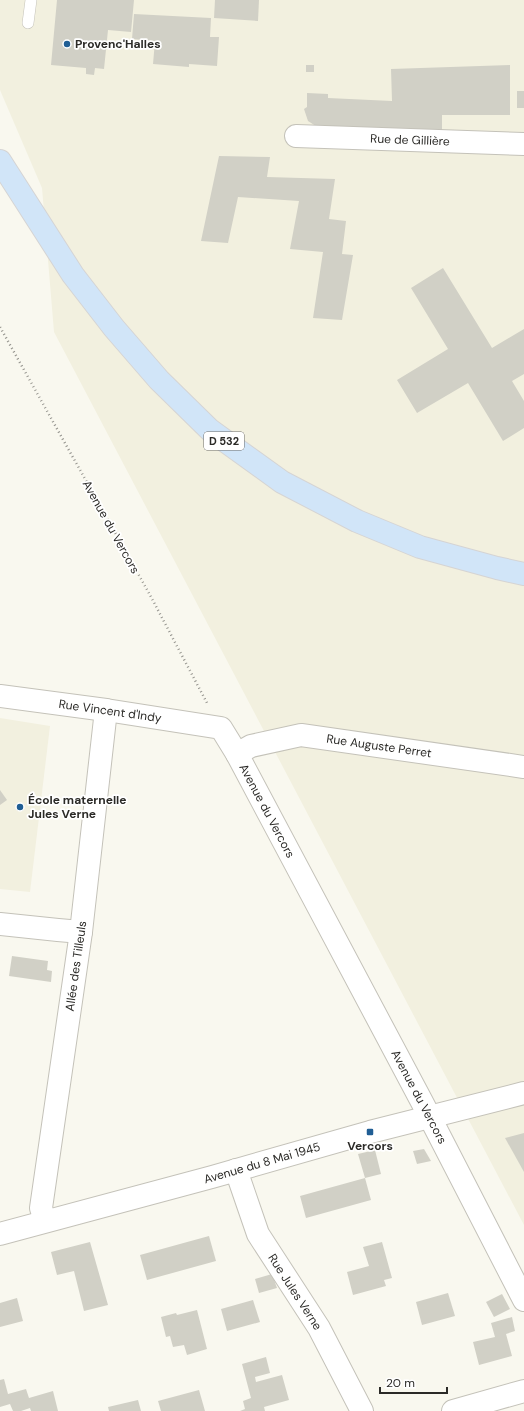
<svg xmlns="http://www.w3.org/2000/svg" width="524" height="1411" font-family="'DM Sans',sans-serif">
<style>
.built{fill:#f2f0df}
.building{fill:#d1d0c6}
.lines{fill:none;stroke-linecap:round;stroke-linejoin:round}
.service-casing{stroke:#c4c2b9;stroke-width:12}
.minor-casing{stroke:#c4c2b9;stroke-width:24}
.primary-casing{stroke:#d5d4d4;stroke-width:24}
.path{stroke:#96958f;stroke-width:2.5;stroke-dasharray:1 3;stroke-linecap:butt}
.service{stroke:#fff;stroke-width:11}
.minor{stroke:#fff;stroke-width:22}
.primary{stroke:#d1e5f8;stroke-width:22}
.poi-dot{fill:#205e94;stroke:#fff;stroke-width:1.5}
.labels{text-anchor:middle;stroke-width:3.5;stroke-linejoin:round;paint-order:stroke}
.shield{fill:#fff;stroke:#6b6a68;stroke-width:1}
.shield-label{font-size:11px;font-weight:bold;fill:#2b2a27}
.poi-label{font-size:12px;font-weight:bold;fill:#2b2a27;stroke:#fff;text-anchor:start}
.street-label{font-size:12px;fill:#2b2a27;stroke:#fff}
</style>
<rect width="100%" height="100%" fill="#f9f8ef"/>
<g class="built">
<polygon points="0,0 524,0 524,1225 54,332 42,188 0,90"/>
<polygon points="0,718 50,726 30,892 0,889"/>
</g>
<g class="building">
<polygon points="57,0 134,0 131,32 108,30 104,69 95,68 94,75 86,74 86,68 51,65"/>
<polygon points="215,0 259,0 258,21 214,18"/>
<polygon points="134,14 211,18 210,37 219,37 217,66 189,64 189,67 153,64 155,41 132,39"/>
<rect x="306" y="65" width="8" height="7"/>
<polygon points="510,65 510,115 442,115 442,131 319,128 308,121 304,109 307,107 307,93 328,94 328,98 392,101 391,69"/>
<rect x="517" y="91" width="7" height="17"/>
<polygon points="219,156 270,157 267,177 335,179 329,219 346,221 342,254 353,255 342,320 313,318 323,252 290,249 299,201 238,197 228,243 201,241"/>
<polygon points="443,268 492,348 524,329 524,374 512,381 524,401 524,428 503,441 468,383 417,413 397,380 448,349 411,288"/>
<polygon points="0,790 7,800 0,805"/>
<polygon points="12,956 48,961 47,970 52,971 51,982 9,976"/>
<polygon points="524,1133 524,1172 505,1138"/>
<polygon points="424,1149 431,1161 417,1164 413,1151"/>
<polygon points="375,1150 381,1174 365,1178 371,1200 306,1218 300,1196 365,1178 358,1154"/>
<polygon points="209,1236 216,1261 147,1280 140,1255"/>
<polygon points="90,1242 108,1305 84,1311 74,1271 57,1275 51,1252"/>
<polygon points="382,1242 392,1278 384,1280 386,1286 353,1295 347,1272 369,1266 363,1247"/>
<polygon points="272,1274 277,1288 259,1293 255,1279"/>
<polygon points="448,1293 455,1316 422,1325 416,1302"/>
<polygon points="502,1294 510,1309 494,1317 486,1302"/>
<polygon points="17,1298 23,1321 0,1327 0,1303"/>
<polygon points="253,1300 260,1322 227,1331 221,1309"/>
<polygon points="197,1310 207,1349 187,1355 184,1345 173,1347 170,1336 166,1337 161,1317 176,1313 177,1315"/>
<polygon points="512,1317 515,1331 506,1334 512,1356 479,1365 473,1342 495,1337 491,1323"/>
<polygon points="266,1357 270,1373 255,1377 256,1382 282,1375 289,1400 264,1407 265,1411 240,1411 245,1409 243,1401 251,1398 242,1364"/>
<polygon points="4,1379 8,1394 26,1389 29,1398 53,1391 58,1411 31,1411 30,1408 21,1411 13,1411 10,1404 0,1407 0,1380"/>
<polygon points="199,1390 205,1411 161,1411 158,1401"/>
<polygon points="138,1400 141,1411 109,1411 108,1407"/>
</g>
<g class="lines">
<g class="service-casing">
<polyline id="service" points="28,23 31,0"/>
</g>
<g class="minor-casing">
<g id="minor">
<polyline points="296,136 524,144"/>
<polyline points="0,696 106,710 221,728 237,754 422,1102 524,1300"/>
<polyline points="237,754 251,746 301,735 524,767"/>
<polyline points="0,924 58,930 81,932"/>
<polyline points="236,1170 258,1234 319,1328 362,1411"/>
<polyline points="45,1221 41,1208 81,932 106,710"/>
<polyline points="0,1234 212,1177 370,1132 524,1093"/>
<polyline points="453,1411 524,1391"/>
</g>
</g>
<g class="primary-casing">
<polyline id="primary" points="0,161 73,275 114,328 159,380 210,430 282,482 357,521 420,547 497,568 524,574"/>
</g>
<polyline class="path" points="0,327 150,595 207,703"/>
<use href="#service" class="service"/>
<use href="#minor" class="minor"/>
<use href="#primary" class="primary"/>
</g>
<g class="poi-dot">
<circle cx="67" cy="44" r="4"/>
<circle cx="20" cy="807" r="4"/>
<rect x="366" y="1128" width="8" height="8" rx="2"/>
</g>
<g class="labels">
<rect class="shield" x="204" y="432" width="40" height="18" rx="3"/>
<g class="shield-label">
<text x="224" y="445">D 532</text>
</g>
<g class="poi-label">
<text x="75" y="48">Provenc'Halles</text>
<text x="28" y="804">École maternelle<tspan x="28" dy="14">Jules Verne</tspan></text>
<text x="370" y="1150" text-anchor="middle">Vercors</text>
</g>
<g class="street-label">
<text transform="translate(410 140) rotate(2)" y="4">Rue de Gillière</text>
<text transform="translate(111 527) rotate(61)" y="4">Avenue du Vercors</text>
<text transform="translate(110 711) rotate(8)" y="4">Rue Vincent d'Indy</text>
<text transform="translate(379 746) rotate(8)" y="4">Rue Auguste Perret</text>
<text transform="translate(267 811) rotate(62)" y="4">Avenue du Vercors</text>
<text transform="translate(76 966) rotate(-82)" y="4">Allée des Tilleuls</text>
<text transform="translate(419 1097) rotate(62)" y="4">Avenue du Vercors</text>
<text transform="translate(262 1163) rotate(-16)" y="4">Avenue du 8 Mai 1945</text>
<text transform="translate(295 1292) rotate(57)" y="4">Rue Jules Verne</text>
</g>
</g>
<path d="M380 1387v6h67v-6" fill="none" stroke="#2b2a27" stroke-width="2"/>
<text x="386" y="1387" font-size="12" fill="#2b2a27" stroke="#ffffff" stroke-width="3" paint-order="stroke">20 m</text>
</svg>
